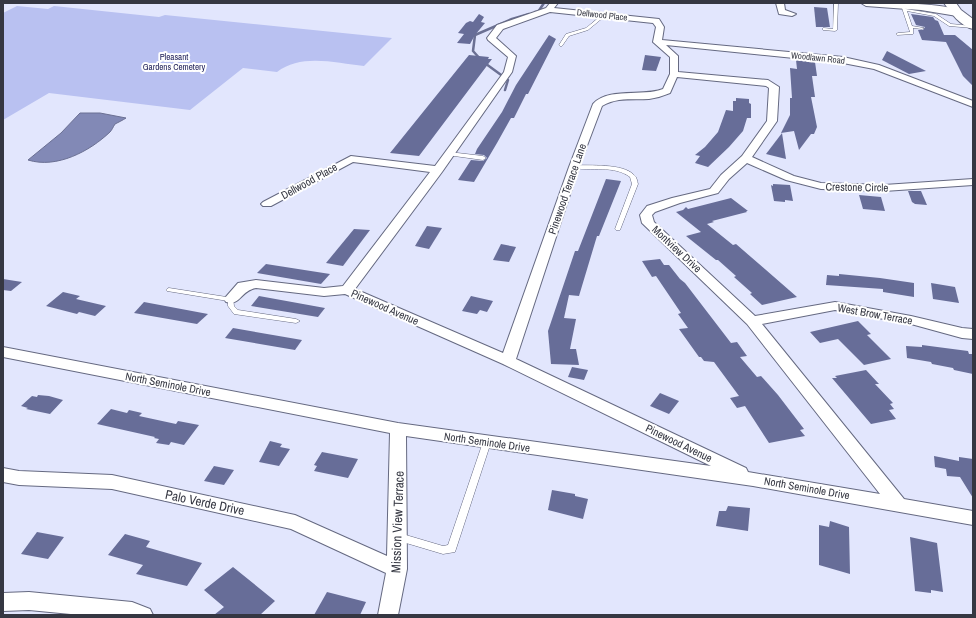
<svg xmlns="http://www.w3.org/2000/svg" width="976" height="618" font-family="'Archivo Narrow',sans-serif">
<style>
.green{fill:#b9c1f1}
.water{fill:#8289b6;stroke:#6b7093}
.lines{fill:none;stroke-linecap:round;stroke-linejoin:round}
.stream{stroke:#6b7093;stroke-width:2.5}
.building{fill:#676d98}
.lane-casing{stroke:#656981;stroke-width:1}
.street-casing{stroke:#656981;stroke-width:2}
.secondary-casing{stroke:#656981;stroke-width:2}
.primary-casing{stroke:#656981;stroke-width:2}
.lane{fill:#fff;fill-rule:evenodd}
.street{fill:#fff;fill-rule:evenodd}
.secondary{fill:#fff;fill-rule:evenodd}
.primary{fill:#fff;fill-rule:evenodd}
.labels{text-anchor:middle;stroke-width:4;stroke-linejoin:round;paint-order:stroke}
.far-street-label{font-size:9px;fill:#353742;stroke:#fff}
.far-park-label{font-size:9px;fill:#22235b;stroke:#fff}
.street-label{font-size:11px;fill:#353742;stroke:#fff}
.near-street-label{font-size:13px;fill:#353742;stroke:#fff}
</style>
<rect width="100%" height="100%" fill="#e2e6fd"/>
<path class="green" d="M17,6L48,9L54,6L159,17L165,15L392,38L364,66C336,63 301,53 277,72L243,68L190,110L49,93L3,120V13Z"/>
<path class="water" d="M80,113H100L126,118C123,120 119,122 115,124C113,127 112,130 110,132C90,151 57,169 28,160L61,133Z"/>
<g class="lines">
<g class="stream">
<polyline points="535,12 538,12 544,3"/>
<polyline points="505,90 508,80 482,61 473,51 475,35 512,19 529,14"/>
</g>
</g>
<g class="building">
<polygon points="814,7 827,8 830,27 816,27"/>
<polygon points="479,14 484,17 481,22 485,23 475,35 470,44 457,43 464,34 458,33 466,23 470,21 473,22"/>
<polygon points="911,14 933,17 935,20 938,21 944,35 955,35 973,50 973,86 963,76 946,42 922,40 918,30 923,30 925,27 916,25"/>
<polygon points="549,35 556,39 528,94 526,94 514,118 511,118 497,143 474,182 458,180 471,160 483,161 487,158 484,155 475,154 477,149 502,112 516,85"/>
<polygon points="887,51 926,71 909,74 882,60"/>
<polygon points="469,55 489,57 488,59 492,59 419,156 390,153"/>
<polygon points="645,55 661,57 656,71 642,70"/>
<polygon points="796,60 815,62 817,76 812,76 815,97 811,97 817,127 814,134 811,134 799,150 794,131 781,133 790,115 790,98 792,98 790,68 797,69"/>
<polygon points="736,98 749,99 749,103 751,104 751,118 747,118 743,131 729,147 708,167 695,163 700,156 695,155 705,147 718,132 726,110 733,111 733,101 736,101"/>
<polygon points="782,133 786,159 766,154"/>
<polygon points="606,179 621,181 599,236 597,236 579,296 569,295 564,318 576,319 570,349 576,349 579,365 551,364 548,331 575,251 578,251"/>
<polygon points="773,184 790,185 793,201 785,200 785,202 774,201 771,185 773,186"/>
<polygon points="908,191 921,191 927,205 915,204 912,202"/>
<polygon points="859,195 881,197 885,211 863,209"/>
<polygon points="731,198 748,211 746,211 747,212 712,221 714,222 707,224 733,245 736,244 797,297 762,305 750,294 752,293 734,277 736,276 718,260 716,260 686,236 701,232 676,212 683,210 686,207 688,209"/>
<polygon points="427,226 442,228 429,249 415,246"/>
<polygon points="354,229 370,230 343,266 326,263"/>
<polygon points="501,244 516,247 509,262 493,260"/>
<polygon points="660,259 664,265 669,265 680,279 685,283 731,343 737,342 747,356 740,357 757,377 761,376 778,395 804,429 800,430 805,436 769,443 745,406 737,408 730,398 739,396 714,362 704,361 701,357 699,357 679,329 688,328 678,314 681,313 656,276 652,277 642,261"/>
<polygon points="266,264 330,274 321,284 257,273"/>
<polygon points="839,274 880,278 914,283 914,297 883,292 883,289 826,285 827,275 839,276"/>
<polygon points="3,279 22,282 11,291 3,290"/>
<polygon points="931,283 955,287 959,303 933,299"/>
<polygon points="63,292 80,296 76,299 106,306 95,316 79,312 77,314 46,306"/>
<polygon points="259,296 325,308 318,317 251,306"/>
<polygon points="471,296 493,301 487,312 480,310 477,314 462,311"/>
<polygon points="144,302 208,314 197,324 134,313"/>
<polygon points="858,321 871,334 867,335 891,359 864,365 838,339 820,343 810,332"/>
<polygon points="233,328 302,340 295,350 225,338"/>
<polygon points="922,345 968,351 969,354 973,354 973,374 954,370 953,368 932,364 931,362 907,358 906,346 922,347"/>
<polygon points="572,367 588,370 584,380 568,377"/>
<polygon points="866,370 879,384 875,384 893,403 890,404 894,409 889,410 896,419 871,424 832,378 837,378 835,376"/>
<polygon points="660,393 679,401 669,414 650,406"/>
<polygon points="38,395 49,396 63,400 50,414 26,409 28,408 21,406 32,396 37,397"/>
<polygon points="111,409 127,413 129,410 142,413 139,416 176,424 178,421 199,425 184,445 171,442 169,445 156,443 159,439 154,438 155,437 97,424"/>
<polygon points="270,441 282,444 280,447 290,449 279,466 259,462"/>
<polygon points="322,452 358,459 348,478 314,471 317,466 314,465"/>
<polygon points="934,456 959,461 959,457 973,459 973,498 960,477 947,476 946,469 935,467"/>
<polygon points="214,466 234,470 224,485 204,481"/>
<polygon points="552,490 575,494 575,496 588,499 583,519 548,510"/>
<polygon points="728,506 750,508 748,531 716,526 719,511 726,511"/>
<polygon points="830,521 849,527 850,574 819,565 819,525 829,527"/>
<polygon points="37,532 64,537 48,559 21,554"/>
<polygon points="125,534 150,541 146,547 202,563 187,586 136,574 143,565 108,555"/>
<polygon points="910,537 937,543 943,592 931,590 931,593 915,591"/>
<polygon points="233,567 275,601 260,615 214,615 224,607 204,590"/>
<polygon points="327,592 366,602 360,615 314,615"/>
</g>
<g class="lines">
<g class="lane-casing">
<g id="lane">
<polygon points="834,3 838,3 837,30 835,31 823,30 823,28 824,28 833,29"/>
<polygon points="904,7 906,9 936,14 951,24 973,26 973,28 949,26 934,16 907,11 912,26 924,28 922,29 913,28 913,34 897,35 896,34 898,33 910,32 902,8"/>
<polygon points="602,15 605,16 588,30 569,36 562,46 560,46 559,45 566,34 586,28"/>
<polygon points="449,152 483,156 486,158 483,160 447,155 447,153"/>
<path d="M574,165C589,166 623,163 634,175C637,177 637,181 638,184L620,230H616L615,229L632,184L630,177C614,165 591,171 572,168V166Z"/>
<polygon points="169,288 233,298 234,306 238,310 296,319 300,321 296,323 234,314 228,306 228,301 167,291 166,290 167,289"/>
<polygon points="487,439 490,440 491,442 455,552 443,554 396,540 394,537 396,534 399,533 443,546 448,545 483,442 484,440"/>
</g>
</g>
<g class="street-casing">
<g id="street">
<path d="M550,3H558L554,8L659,19L664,27L662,40L843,57L879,65L973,101V107L874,69L843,63L666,45L678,56V72L768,80L779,87L777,121L752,157L794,176L821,183L884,185L973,179V185L884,191L821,189L786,180L747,163L729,179L718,193L680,203L655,212L652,215L654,222L755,316L835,302L911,316L962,328L973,329V339L962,338L911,324L835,310L762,324L904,499L973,511V525L753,486L406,436L407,569L398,615H378L386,573L291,529L112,489L19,485L3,482V468L19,471L112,475L295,515L387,556L390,433L3,357V347L398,423L711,466L503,364L345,294L324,296L256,288C240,291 241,306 226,302L224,299L238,283L256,280L324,288L343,286L430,172L353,162L271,206H263L261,204L263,202L351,156L435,166L504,72L508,57L488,40L487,38L497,25L546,8ZM550,12L653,23L656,27L653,42L670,57V74L663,89C643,97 608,87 593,104L569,167L503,353L355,289L442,172L512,72L516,56L496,38L503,29ZM677,77L766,86L769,88L767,121L742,156L721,175L710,189L672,198L647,206L640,215L642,223L747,324L880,494L748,472L746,468L516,359L579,167L602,106C617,97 632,100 649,99C656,98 663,96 670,93Z"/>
<polygon points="776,3 784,3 785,10 796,14 792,16 779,14"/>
<polygon points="29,592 132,602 150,609 153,615 81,615 29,610 3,611 3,593"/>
</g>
</g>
<g class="secondary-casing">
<path id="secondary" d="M861,3C877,3 954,2 962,13L957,16L921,10L866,6Z"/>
</g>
<g class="primary-casing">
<path id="primary" d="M944,3H956L961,10L973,19V29C960,26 951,13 944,3Z"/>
</g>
<use href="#lane" class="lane"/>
<use href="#street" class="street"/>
<use href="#secondary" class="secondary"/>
<use href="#primary" class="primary"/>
</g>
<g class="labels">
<g class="far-street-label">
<text transform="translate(602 15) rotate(6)" y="3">Dellwood Place</text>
<text transform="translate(818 58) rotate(6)" y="3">Woodlawn Road</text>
</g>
<g class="far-park-label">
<text x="174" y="60">Pleasant<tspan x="174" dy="10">Gardens Cemetery</tspan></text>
</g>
<g class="street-label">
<text transform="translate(309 181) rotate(-29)" y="4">Dellwood Place</text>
<text transform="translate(857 187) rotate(1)" y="4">Crestone Circle</text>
<text transform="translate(567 189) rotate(-71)" y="4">Pinewood Terrace Lane</text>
<text transform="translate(677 249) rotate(43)" y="4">Montview Drive</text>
<text transform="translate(385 307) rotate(24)" y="4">Pinewood Avenue</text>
<text transform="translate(875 314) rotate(10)" y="4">West Brow Terrace</text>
<text transform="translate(168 384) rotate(11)" y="4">North Seminole Drive</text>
<text transform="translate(487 442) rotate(8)" y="4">North Seminole Drive</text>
<text transform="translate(679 443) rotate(26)" y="4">Pinewood Avenue</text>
<text transform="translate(807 488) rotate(10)" y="4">North Seminole Drive</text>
</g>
<g class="near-street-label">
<text transform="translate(205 502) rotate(12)" y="5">Palo Verde Drive</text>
<text transform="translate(397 522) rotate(-88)" y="5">Mission View Terrace</text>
</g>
</g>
<rect width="976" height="618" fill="none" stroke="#353742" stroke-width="8"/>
</svg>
